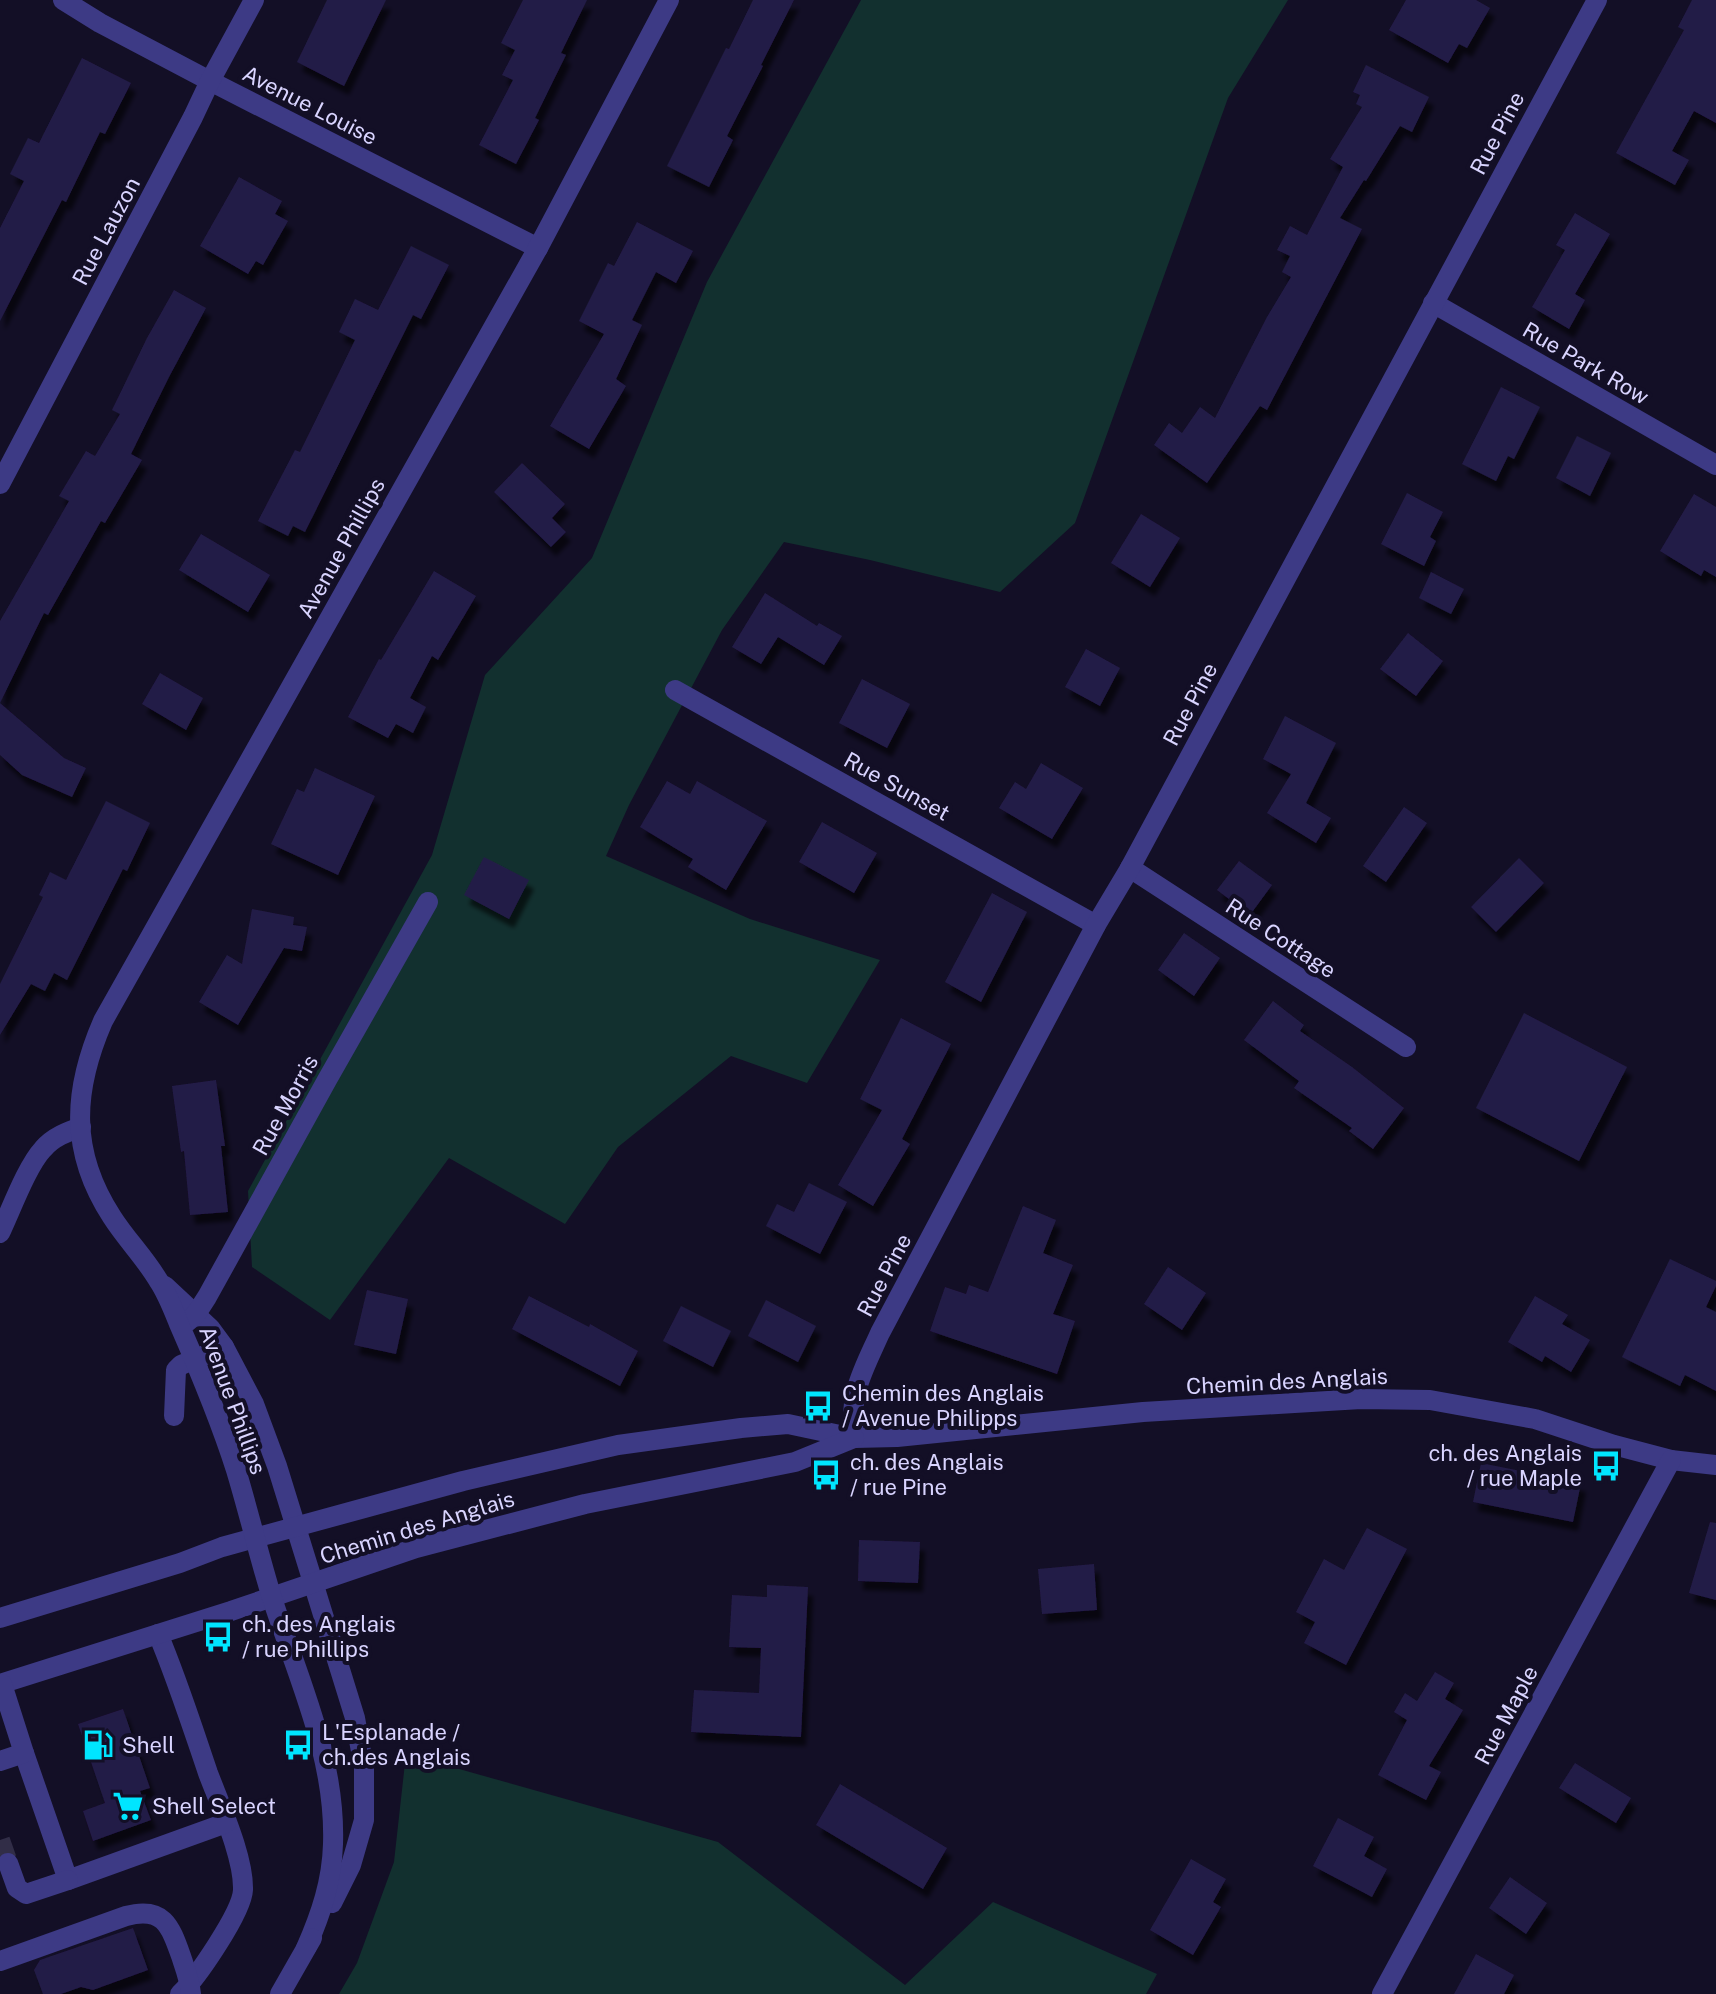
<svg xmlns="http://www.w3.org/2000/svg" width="1716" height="1994" font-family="'Public Sans',sans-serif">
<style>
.green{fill:#12302f}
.building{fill:#241b47;filter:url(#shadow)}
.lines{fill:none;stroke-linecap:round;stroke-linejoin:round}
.minor-tunnel{stroke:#312d47;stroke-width:20;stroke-dasharray:20 10;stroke-linecap:butt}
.minor{stroke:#3d3a85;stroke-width:20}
.labels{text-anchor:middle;stroke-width:8;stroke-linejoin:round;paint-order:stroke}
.street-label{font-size:22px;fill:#d9d4ff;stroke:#130f26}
.poi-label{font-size:22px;fill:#d9d4ff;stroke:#130f26;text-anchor:start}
</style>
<defs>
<filter id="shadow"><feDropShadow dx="5" dy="9" stdDeviation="2" flood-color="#0009"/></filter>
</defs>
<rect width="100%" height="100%" fill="#130f26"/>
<g class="green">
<polygon points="861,0 1288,0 1228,98 1075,523 1000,592 870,560 784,542 722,630 629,805 606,856 750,919 880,960 807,1083 731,1056 618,1147 565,1224 449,1158 330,1320 252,1267 248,1191 432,855 485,675 592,558 707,282"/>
<polygon points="406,1754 718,1842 905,1985 993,1902 1157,1974 1146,1994 339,1994 357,1963 394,1862"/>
</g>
<g class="building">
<polygon points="327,0 386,0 344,86 297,62"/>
<polygon points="523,0 587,0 561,53 566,55 535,118 539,120 516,164 479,145 513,80 502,75 515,50 501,43"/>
<polygon points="753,0 794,0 761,65 763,66 727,136 733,140 709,187 667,166 726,48 729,49"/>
<polygon points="1406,0 1476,0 1490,8 1467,48 1459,44 1448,63 1389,30"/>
<polygon points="1692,0 1716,0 1716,123 1694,111 1672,151 1689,160 1675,185 1616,153 1684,30 1678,27"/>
<polygon points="82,58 131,83 105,134 100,132 66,202 62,200 0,321 0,228 24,181 10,174 28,138 39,143"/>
<polygon points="1366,65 1429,97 1412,132 1400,126 1366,181 1364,180 1340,218 1362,229 1267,410 1260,406 1207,483 1154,445 1169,423 1182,433 1200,407 1215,418 1267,317 1291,277 1282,272 1290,256 1277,250 1290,226 1307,235 1343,167 1330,159 1362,107 1356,104 1360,95 1353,92"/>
<polygon points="239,177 282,201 275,214 288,221 263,265 256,261 248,274 200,246"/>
<polygon points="1575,213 1610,234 1575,294 1585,300 1569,329 1532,307 1565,250 1556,245"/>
<polygon points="637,222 693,251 676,283 656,272 632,320 642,325 616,379 626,386 589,449 550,426 604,334 579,321 608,263 614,266"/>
<polygon points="411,246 449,265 421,319 413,315 305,532 293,526 288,536 258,521 295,450 300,452 355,340 339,332 355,299 378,310"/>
<polygon points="174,290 206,308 169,377 131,454 142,460 105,523 101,521 48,615 44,613 0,703 64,758 86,768 72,797 22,775 0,755 0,621 69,501 59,496 86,451 95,456 120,414 112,410 147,338"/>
<polygon points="1501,387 1540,407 1514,459 1508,456 1496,481 1462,464"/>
<polygon points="1577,436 1611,453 1590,496 1556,478"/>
<polygon points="522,463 565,504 552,518 566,532 551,547 494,492"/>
<polygon points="1407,493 1443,512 1430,537 1436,541 1424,566 1381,544"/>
<polygon points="1694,494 1716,507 1716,577 1704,570 1701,576 1660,551"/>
<polygon points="1141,514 1180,538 1150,587 1111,563"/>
<polygon points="201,534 270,575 248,612 179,570"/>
<polygon points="434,571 476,596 438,660 432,656 410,698 426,707 413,733 396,724 388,738 348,717 379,659 381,660"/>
<polygon points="1431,572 1464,589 1451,614 1419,598"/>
<polygon points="765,593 817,626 819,623 842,636 824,665 778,637 761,664 732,647"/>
<polygon points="1408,633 1443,661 1416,696 1380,669"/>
<polygon points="1086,649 1120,668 1100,706 1065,687"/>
<polygon points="160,673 203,698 186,730 142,704"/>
<polygon points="862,679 910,704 887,748 839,723"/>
<polygon points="1285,716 1336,743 1306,803 1331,818 1316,843 1267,813 1291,774 1263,759"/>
<polygon points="1041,763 1083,788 1052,839 999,808 1015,782 1026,789"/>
<polygon points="315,768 375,796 338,875 271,844 297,789 304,792"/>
<polygon points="667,781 690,794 697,781 767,821 726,890 688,867 693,859 640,827"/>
<polygon points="106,801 150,823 127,871 123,869 67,980 54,973 45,991 31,984 0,1035 0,984 43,897 39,895 50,872 66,880"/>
<polygon points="1404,807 1427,823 1386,882 1363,866"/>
<polygon points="822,822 877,853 854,893 799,862"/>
<polygon points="484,857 529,880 509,919 464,895"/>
<polygon points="1519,858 1544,883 1496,932 1471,907"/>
<polygon points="1239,861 1272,885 1250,915 1217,890"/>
<polygon points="992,893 1027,912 981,1002 945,982"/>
<polygon points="252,909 294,917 293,925 307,927 302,951 284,948 238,1025 199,1002 227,955 242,964"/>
<polygon points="1184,933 1220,958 1194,996 1158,970"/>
<polygon points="1273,1001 1304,1025 1300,1031 1352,1067 1404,1108 1373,1149 1349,1131 1352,1128 1294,1088 1299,1081 1244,1040"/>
<polygon points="1524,1013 1627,1067 1579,1161 1476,1108"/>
<polygon points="901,1018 951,1044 902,1139 910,1144 873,1206 838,1185 882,1110 860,1099"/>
<polygon points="216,1080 225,1146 221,1146 228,1212 190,1215 184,1151 181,1152 172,1086"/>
<polygon points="809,1183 847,1202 820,1254 766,1226 777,1204 794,1212"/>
<polygon points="1023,1206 1056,1220 1043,1253 1073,1265 1053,1314 1075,1321 1057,1374 930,1331 945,1287 966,1294 969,1285 988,1292"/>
<polygon points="1670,1259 1716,1281 1716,1286 1706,1307 1716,1312 1716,1391 1685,1375 1680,1386 1622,1357"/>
<polygon points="1168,1267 1206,1293 1182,1330 1144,1304"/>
<polygon points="367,1290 408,1299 396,1354 354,1345"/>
<polygon points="529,1296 589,1327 590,1324 638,1351 620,1386 512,1329"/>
<polygon points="1535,1296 1568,1315 1562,1324 1590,1340 1571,1372 1545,1356 1542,1362 1508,1342"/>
<polygon points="766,1300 816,1326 798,1362 748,1336"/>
<polygon points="681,1306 731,1331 713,1367 663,1341"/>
<polygon points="1481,1463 1581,1483 1573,1522 1473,1502"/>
<polygon points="1710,1522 1716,1523 1716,1600 1689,1593"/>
<polygon points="1367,1528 1407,1549 1346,1665 1304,1643 1315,1622 1296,1612 1324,1559 1344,1570"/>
<polygon points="859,1540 920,1542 918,1583 858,1581"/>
<polygon points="1094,1564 1097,1610 1042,1614 1038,1569"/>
<polygon points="767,1585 808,1587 801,1737 691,1732 694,1690 759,1693 761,1648 729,1647 732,1595 767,1597"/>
<polygon points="1435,1672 1454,1683 1445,1699 1463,1710 1429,1766 1441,1772 1426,1800 1378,1775 1407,1720 1394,1712 1405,1693 1417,1701"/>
<polygon points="123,1709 150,1788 140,1791 151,1820 93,1841 83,1811 105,1803 78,1724"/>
<polygon points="1575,1763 1631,1798 1616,1823 1559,1788"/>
<polygon points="840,1784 947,1848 923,1889 816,1825"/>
<polygon points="1338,1818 1374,1837 1364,1856 1387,1869 1372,1897 1313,1866"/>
<polygon points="1191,1859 1226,1879 1213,1902 1221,1907 1193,1955 1150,1930"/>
<polygon points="1510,1877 1547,1903 1526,1934 1489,1908"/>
<polygon points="133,1928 148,1970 93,1990 81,1987 61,1994 43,1994 34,1970 40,1960"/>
<polygon points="1476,1954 1514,1975 1504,1994 1454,1994"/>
</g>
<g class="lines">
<polyline class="minor-tunnel" points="0,1840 8,1863"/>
<g class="minor">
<polyline points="63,0 100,23 210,81 538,248"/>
<polyline points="1433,303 1716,465"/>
<polyline points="0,484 193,117 210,81 254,0"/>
<polyline points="675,690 1096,925"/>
<polyline points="1130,868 1406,1047"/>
<path d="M0,1233C11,1210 27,1166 43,1149C53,1137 67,1132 81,1127"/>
<polyline points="165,1286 210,1328 224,1347 254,1404 277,1466 355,1718 364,1768 364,1820 351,1865 332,1903"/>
<polyline points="187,1322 196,1314 207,1297 327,1080 428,902"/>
<polyline points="174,1416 176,1370 181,1365 224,1347"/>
<path d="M854,1438C849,1393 862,1373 880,1333L1096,925L1130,868L1597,0"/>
<polyline points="0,1618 180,1563 222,1547 463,1481 618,1445 741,1428 788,1424 854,1438 897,1437 1143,1412 1361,1399 1430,1400 1535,1419 1614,1445 1671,1460 1716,1465"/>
<path d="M158,1634C177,1679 192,1726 208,1773C220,1805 244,1857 243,1890C242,1912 197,1978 180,1994"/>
<polyline points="0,1684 231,1611 416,1548 585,1504 795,1462 854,1438"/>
<polyline points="24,1753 68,1880 226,1823"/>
<polyline points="0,1761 24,1753 2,1684"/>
<polyline points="8,1863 17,1888 26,1894 68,1880"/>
<path d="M306,1948C321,1914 332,1881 333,1844C336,1758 298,1678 272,1598C259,1556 249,1513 236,1470C220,1420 200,1372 179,1324C173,1309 167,1293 158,1280C145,1258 126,1239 112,1217C69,1151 73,1090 103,1021L538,248L669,0"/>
<path d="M0,1961L126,1916C163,1906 170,1925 181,1956C185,1968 190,1981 191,1994"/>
<polyline points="280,1994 312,1938"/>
<polyline points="1382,1994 1671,1460"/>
</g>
</g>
<defs>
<g id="bus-bare" transform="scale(2.4)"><path d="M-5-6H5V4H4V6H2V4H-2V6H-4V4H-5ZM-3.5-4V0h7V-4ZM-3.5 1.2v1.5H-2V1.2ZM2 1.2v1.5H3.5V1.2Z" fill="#00e5ff" stroke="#130f26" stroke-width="2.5" paint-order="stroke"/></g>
<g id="fuel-bare" transform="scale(2.4)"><path d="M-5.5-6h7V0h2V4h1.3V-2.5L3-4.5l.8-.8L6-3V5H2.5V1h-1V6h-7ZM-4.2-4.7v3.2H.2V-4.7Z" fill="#00e5ff" stroke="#130f26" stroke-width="2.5" paint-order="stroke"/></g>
<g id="supermarket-bare" transform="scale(2.4)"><path d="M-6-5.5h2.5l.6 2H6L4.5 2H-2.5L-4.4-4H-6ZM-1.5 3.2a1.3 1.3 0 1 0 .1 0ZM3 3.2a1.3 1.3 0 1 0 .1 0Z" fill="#00e5ff" stroke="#130f26" stroke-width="2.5" paint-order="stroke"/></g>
</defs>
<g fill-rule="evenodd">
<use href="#bus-bare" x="818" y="1406"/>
<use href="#bus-bare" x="1606" y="1466"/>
<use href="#bus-bare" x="826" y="1475"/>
<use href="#bus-bare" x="218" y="1637"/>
<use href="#fuel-bare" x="98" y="1745"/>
<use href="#bus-bare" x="298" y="1745"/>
<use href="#supermarket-bare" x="128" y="1806"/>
</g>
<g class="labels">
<g class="street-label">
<text transform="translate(310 105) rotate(27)" y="8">Avenue Louise</text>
<text transform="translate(1497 133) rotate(-62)" y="8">Rue Pine</text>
<text transform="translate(106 231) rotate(-62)" y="8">Rue Lauzon</text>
<text transform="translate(1586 363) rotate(30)" y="8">Rue Park Row</text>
<text transform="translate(341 548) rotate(-61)" y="8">Avenue Phillips</text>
<text transform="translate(1190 704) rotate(-62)" y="8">Rue Pine</text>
<text transform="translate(897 786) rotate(29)" y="8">Rue Sunset</text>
<text transform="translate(1281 938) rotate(33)" y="8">Rue Cottage</text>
<text transform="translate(285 1105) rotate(-61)" y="8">Rue Morris</text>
<text transform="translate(884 1275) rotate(-62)" y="8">Rue Pine</text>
<text transform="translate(1287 1381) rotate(-3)" y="8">Chemin des Anglais</text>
<text transform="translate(233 1400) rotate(70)" y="8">Avenue Phillips</text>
<text transform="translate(417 1527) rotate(-17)" y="8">Chemin des Anglais</text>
<text transform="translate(1506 1715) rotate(-62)" y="8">Rue Maple</text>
</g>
<g class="poi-label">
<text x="842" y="1401">Chemin des Anglais<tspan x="842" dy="25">/ Avenue Philipps</tspan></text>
<text x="1582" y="1461" text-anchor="end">ch. des Anglais<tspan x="1582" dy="25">/ rue Maple</tspan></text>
<text x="850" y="1470">ch. des Anglais<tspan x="850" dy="25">/ rue Pine</tspan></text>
<text x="242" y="1632">ch. des Anglais<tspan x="242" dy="25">/ rue Phillips</tspan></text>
<text x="322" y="1740">L'Esplanade /<tspan x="322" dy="25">ch.des Anglais</tspan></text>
<text x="122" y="1753">Shell</text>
<text x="152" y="1814">Shell Select</text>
</g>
</g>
</svg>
